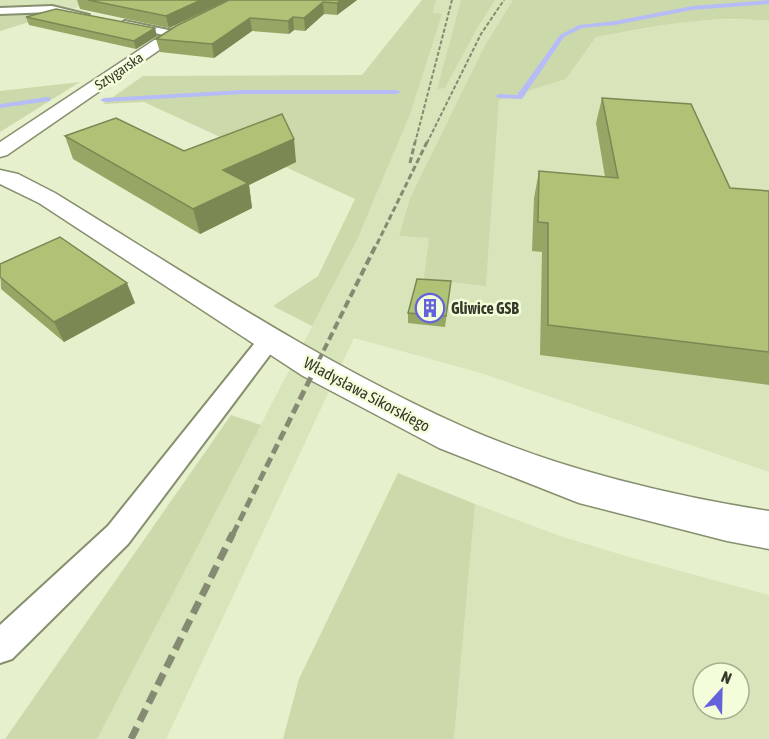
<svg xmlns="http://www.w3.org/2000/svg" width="769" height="739" font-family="'Asap Condensed',sans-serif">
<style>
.built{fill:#d8e4b9;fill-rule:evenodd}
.green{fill:#ccd9ab}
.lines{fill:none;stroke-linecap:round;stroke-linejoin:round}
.stream{fill:#b6bdf6;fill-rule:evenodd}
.service-casing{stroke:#868f6e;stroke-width:4}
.minor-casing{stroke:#868f6e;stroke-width:3}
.tertiary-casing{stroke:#868f6e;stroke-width:3}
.service{fill:#fff;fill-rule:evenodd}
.minor{fill:#fff;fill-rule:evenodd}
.tertiary{fill:#fff;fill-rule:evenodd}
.rail-far4{stroke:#858b73;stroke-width:2;stroke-dasharray:4 2;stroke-linecap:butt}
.rail-far3{stroke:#858b73;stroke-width:3;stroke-dasharray:6 3;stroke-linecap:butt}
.rail-far2{stroke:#858b73;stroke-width:4;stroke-dasharray:8 4;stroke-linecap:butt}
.rail-far1{stroke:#858b73;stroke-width:5;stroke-dasharray:10 5;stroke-linecap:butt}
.rail{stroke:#858b73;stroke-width:7;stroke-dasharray:13 7;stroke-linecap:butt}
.wall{fill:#96a765}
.shaded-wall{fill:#7a8853}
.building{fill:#afc276;stroke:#7a8853;stroke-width:1.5}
.labels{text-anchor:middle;stroke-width:5;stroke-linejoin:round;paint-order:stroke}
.far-street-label{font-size:14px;fill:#35392b;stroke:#f3fdd9}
.poi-label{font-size:16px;font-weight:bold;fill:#35392b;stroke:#f3fdd9;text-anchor:start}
.street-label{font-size:16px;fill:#35392b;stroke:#f3fdd9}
</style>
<rect width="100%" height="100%" fill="#e6f0cc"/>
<g class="built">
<polygon points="0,0 101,0 0,31"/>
<polygon points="436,0 461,0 437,89 493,2 495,0 513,0 484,47 410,198 399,236 430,238 486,286 499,100 566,79 596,37 689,21 751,19 769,21 769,472 481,373 354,338 166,739 97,739 357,240 409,117 441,14 433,14"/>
<path d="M475,504L560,536L629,557L769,595V739H454ZM703,673H739V709H703Z"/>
</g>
<g class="green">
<polygon points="422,0 436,0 433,13 442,14 409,117 357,240 312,326 273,306 318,276 355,199 144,102 103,104 143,76 362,75"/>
<polygon points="461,0 495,0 477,28 445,88 437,89"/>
<path d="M513,0H769V21C711,14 653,27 596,37L566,79L499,100L486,286L424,279L429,238L399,236L410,198L484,47Z"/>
<polygon points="49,11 57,13 0,31 0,13"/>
<polygon points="80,82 0,132 0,91"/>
<polygon points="231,415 261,425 97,739 5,739"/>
<polygon points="398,473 475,504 454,739 283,739 299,679"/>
</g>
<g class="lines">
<g class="stream">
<polygon points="769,0 769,4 692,10 615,25 582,28 564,37 522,99 499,98 495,96 499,94 517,95 560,35 579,25 615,21 692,6"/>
<polygon points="242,90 397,90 401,92 397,94 242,94 104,102 100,100 104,98"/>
<polygon points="47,97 50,97 50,101 0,108 0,104"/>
</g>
<g class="service-casing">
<g id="service">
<polygon points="52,6 89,15 84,18 52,12 0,14 0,8"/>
<polygon points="125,21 173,31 178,34 173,37 122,26 120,24"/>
<polygon points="270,332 278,334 281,339 278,344 128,544 12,659 0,663 0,625 108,526 262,334"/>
</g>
</g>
<g class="minor-casing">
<polygon id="minor" points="233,0 249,0 178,37 7,155 0,157 0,142 168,31"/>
</g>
<g class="tertiary-casing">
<path id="tertiary" d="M0,170L18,174L55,193C189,275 320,363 464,427C556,468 670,496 769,511V549L727,541L579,503L439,448L303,376L39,203L0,184Z"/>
</g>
<use href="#service" class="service"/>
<use href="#minor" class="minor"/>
<use href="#tertiary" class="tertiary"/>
<g class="rail-far4">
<polyline points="415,143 452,0"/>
<polyline points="427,143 481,34 504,0"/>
</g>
<g class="rail-far3">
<polyline points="410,163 415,142"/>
<polyline points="377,244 427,142"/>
</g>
<polyline class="rail-far2" points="313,372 377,243"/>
<polyline class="rail-far1" points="233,534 314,371"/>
<polyline class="rail" points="131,739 233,533"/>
</g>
<g class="wall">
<polygon points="77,0 228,0 169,28 80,9"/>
<polygon points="229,0 357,0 337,15 324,14 305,31 294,30 289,34 252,31 214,58 160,52 156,39"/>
<polygon points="26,17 157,36 136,49 29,25"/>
<polygon points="602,98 730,188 769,191 769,385 540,355 542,252 532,251 534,198 539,171 605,177 596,123"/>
<polygon points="65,136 184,151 296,162 249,185 252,208 200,234 73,159"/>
<polygon points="0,264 135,303 64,342 1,289"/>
<polygon points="451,281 445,327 408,323 408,313"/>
</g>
<g class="shaded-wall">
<polygon points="201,0 228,0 169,28 166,16"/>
<polygon points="341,0 357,0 337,15 337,3"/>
<polygon points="323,2 324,14 305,31 304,18"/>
<polygon points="293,17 294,30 289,34 288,21"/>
<polygon points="250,18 252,31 214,58 212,44"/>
<polygon points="155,28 157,36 136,49 134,41"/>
<polygon points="294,139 296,162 249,185 252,208 200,234 193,209 223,170"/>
<polygon points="127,283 135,303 64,342 54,322"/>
</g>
<g class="building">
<polygon points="88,0 201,0 166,16"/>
<polygon points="229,0 341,0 337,3 323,2 304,18 293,17 288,21 250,18 212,44 156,39 176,26"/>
<polygon points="56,9 155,28 134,41 26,17"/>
<polygon points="602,98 691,104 730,188 769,191 769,352 548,325 548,223 538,222 539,171 618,178"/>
<polygon points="282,114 294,139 223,170 248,183 193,209 65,136 116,118 184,151"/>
<polygon points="60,237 127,283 54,322 0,277 0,264"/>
<polygon points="417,279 451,281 446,316 408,313"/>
</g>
<defs>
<g id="building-ring" transform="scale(1.5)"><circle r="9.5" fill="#f3fdd9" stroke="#6362db" stroke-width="1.5"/><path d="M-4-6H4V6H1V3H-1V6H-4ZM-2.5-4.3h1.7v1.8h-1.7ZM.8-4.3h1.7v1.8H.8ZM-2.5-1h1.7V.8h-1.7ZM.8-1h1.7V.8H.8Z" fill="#6362db"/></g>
</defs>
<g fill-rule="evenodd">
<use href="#building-ring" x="430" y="308"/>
</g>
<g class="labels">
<g class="far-street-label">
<text transform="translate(119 71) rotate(-34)" y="5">Sztygarska</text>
</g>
<g class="poi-label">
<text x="451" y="314">Gliwice GSB</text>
</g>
<g class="street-label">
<text transform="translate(367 394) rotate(28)" y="6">Władysława Sikorskiego</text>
</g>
</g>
<g transform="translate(721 691) rotate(22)"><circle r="28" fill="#f3fdd9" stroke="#a7af93" stroke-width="1.5"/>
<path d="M0-4.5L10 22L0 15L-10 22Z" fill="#6362db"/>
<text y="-9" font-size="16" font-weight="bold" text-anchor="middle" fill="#35392b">N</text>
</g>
</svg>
